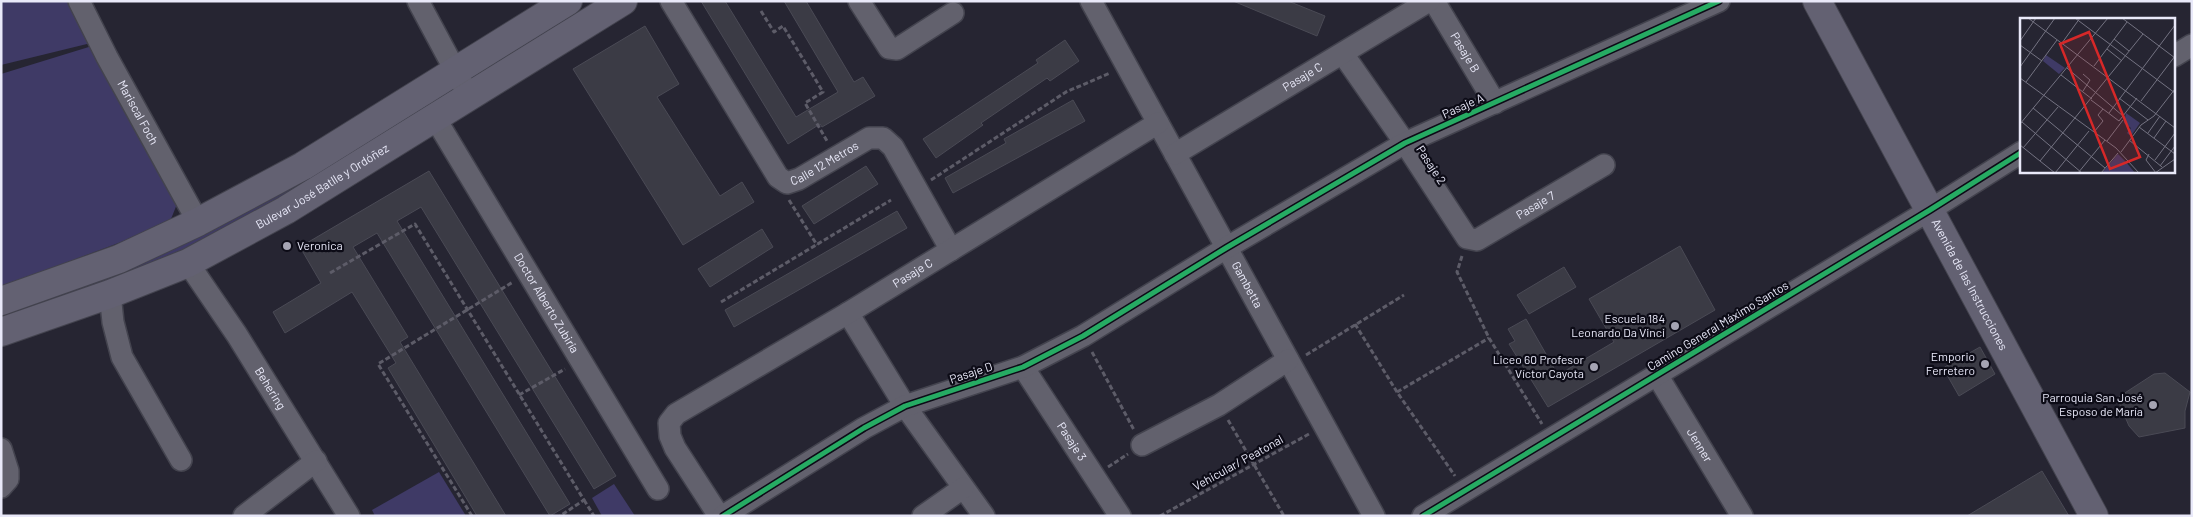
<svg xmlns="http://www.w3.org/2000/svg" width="2193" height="517" font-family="Barlow,sans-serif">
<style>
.green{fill:#3f3a66}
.building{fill:#3b3b45;stroke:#4a4a55}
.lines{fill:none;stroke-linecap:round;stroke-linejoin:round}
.minor-casing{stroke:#43434e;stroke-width:24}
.major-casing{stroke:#43434e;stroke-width:30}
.path{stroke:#5d5c68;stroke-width:3;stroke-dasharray:5 2.5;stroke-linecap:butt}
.minor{stroke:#62616d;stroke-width:21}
.major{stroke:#636172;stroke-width:28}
.cycleway-casing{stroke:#0c0b16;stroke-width:8}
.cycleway{stroke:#26ab63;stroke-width:5}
.poi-dot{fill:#a5a4b3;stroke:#0c0b16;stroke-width:2}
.labels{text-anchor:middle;stroke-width:4.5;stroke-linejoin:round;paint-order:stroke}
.street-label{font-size:12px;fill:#e9e9f9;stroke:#0c0b16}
.poi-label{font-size:12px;fill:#e9e9f9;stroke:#0c0b16;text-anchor:end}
.inset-road{fill:none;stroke:#747382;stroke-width:1}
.view{fill:#d62828;fill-opacity:0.15;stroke:#d62828;stroke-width:2.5}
.inset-edge{fill:none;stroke:#e9e9f9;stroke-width:2.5}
</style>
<rect width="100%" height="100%" fill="#262532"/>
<g class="green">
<polygon points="1,1 68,1 91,43 1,65"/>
<polygon points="92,46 177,204 171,219 140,235 1,287 1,74"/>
<polygon points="452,89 454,92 310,183 175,255 1,321 1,312"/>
<polygon points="439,472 466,516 375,516 372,510"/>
<polygon points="614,484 635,516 602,516 592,498"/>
</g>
<g class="building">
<polygon points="701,1 725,1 796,117 838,92 784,1 806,1 854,82 863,77 875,96 822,127 820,124 788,144"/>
<polygon points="1233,1 1288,1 1325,16 1317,36"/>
<polygon points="645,26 679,84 657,97 683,138 720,196 742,182 754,202 683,245 573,69"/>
<polygon points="1065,40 1079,61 1050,81 1047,78 981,123 983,125 936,158 923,139 1038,63 1036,60"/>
<polygon points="1073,100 1085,121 953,193 945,178 1006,143 1004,139"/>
<polygon points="866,166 878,184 814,224 802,206"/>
<polygon points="429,171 616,476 594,489 421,207 397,221 570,504 550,516 377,233 353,247 408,337 400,342 506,516 477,516 388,368 396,363 352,292 285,333 273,312 321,283 300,247"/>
<polygon points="897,211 907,228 734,327 725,310"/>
<polygon points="762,229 773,247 710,287 698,269"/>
<polygon points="1680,246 1715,310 1548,407 1509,344 1515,341 1508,329 1526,319 1558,375 1614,342 1589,299"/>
<polygon points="1564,267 1576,287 1529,314 1517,295"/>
<polygon points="1980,347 1995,374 1959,396 1943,368"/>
<polygon points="2165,373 2190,392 2185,411 2185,428 2139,437 2129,426 2117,398 2154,374"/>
<polygon points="2042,471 2069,516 1967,516"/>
</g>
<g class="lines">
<g class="minor-casing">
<g id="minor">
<path id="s1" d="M79,1L107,57L198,222"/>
<polyline points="418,1 463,85"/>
<path id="s2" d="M671,1L778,177L787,183L799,179L869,138H883L893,147L951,250"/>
<polyline points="859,1 889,48 897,49 953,13"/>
<path id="s3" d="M1091,1L1374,516"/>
<path id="s4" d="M1434,1L1495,103"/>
<path id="s5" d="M1343,54L1405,143L1467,238L1477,240L1604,165"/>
<polyline points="2174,56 2192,45"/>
<path id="s6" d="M435,118L658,489"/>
<path id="s7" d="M1175,154L1429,1"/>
<path id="s8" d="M188,263L237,335L349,516"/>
<polyline points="110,294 113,322 122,357 181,460"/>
<polyline points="848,313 905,406 984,516"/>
<path id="s9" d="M1023,367L1120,516"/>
<path id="s10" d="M1657,375L1742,516"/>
<polyline points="1142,445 1219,405 1288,360"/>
<polyline points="1,449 8,471 8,479 1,487"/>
<polyline points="244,516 316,461"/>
<path id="s11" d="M719,516L675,448L670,436L669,423L676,414L848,313L1158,123"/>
<polyline points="723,516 864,428 905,406 1023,367 1083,336 1226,248 1405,143 1719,1"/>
<polyline points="923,516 963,488"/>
<polyline points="1423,516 1930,210 2022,152"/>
</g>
</g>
<g class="major-casing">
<g id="major">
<path id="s12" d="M1817,1L2094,516"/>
<polyline points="1,301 119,259 198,222 303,166 568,1"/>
<path id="s13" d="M1,332L110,294L188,263L286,210L623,1"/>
</g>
</g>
<g class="path">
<polyline points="761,11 774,32 783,26 823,92 805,103 827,141"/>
<polyline points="931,180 1066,92 1110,73"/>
<polyline points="789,200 817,245"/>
<polyline points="1462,256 1457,272 1489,338 1542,424"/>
<polyline points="330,273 415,224 584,500 560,516"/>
<polyline points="721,302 891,200"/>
<polyline points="1355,324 1397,392 1455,476"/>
<polyline points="1092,352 1134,430"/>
<polyline points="1306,355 1404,295"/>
<polyline points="1397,392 1489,338"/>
<polyline points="519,395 565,369"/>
<polyline points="1228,420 1284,516"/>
<polyline points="1108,467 1128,454"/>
<polyline points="584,500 594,516"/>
<polyline points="472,516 378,364 513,282"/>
<polyline points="1160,516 1309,434"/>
</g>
<use href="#minor" class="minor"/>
<use href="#major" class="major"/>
<g class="cycleway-casing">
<g id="cycleway">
<polyline points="723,516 864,428 905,406 1023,367 1083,336 1226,248 1405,143 1719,1"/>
<polyline points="1423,516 1930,210 2022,152"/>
</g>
</g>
<use href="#cycleway" class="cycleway"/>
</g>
<g class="poi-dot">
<circle cx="287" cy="246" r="5"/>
<circle cx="1675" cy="326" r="5"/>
<circle cx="1985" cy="364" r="5"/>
<circle cx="1594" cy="367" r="5"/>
<circle cx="2153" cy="405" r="5"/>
</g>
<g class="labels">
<g class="street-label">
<text dy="4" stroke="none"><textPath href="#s4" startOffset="60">Pasaje B</textPath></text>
<text dy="4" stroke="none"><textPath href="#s7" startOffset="149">Pasaje C</textPath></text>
<text transform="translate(1463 106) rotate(-24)" y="4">Pasaje A</text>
<text dy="4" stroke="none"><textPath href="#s1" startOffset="126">Mariscal Foch</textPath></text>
<text dy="4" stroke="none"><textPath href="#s2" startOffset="259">Calle 12 Metros</textPath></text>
<text transform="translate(1431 165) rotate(57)" y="4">Pasaje 2</text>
<text dy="4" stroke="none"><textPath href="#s13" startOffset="354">Bulevar José Batlle y Ordóñez</textPath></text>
<text dy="4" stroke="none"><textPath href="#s5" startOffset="300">Pasaje 7</textPath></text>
<text dy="4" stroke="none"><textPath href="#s11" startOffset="394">Pasaje C</textPath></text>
<text dy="4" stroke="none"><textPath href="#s3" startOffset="324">Gambetta</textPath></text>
<text dy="4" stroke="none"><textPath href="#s12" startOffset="322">Avenida de las Instrucciones</textPath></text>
<text dy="4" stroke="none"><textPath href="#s6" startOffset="216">Doctor Alberto Zubiría</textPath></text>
<text transform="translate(1718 326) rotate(-31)" y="4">Camino General Máximo Santos</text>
<text transform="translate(971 373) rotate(-18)" y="4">Pasaje D</text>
<text dy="4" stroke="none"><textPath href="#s8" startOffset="150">Behering</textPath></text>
<text dy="4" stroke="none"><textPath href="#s9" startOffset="89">Pasaje 3</textPath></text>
<text dy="4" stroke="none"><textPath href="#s10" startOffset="82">Jenner</textPath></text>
<text transform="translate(1238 463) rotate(-29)" y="4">Vehicular/ Peatonal</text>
</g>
<g class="poi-label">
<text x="297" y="250" text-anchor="start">Veronica</text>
<text x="1665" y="323">Escuela 184<tspan x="1665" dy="14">Leonardo Da Vinci</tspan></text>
<text x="1975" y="361">Emporio<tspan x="1975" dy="14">Ferretero</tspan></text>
<text x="1584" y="364">Liceo 60 Profesor<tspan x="1584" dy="14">Víctor Cayota</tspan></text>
<text x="2143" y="402">Parroquia San José<tspan x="2143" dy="14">Esposo de María</tspan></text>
</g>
</g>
<g transform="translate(2020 18)">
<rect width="155" height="155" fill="#262532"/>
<path d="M26,37L45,50L39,56L23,43ZM106,95L120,105L111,118L107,115L111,110L104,105ZM98,136L106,144L115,155H82Z" fill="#3f3a66"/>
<path class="inset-road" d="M8,0L155,110M55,0L155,75M102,0L155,40M94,21L109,33M0,23L16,0M42,25L60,0M0,27L22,43M87,31L102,43M74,48L107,4M0,49L35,0M47,50L103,98M41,57L72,81M0,60L96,130L119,155M6,64L37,22M63,73L70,62L63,56M99,80L128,102M71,82L99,103L117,80M121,83L155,38M13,90L85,150M89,95L155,7M2,104L62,155M0,106L88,0M119,109L155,136M74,114L83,103L78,97L83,91M128,115L140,98M134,120L146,103M109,122L142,149M87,123L103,102M0,127L35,155M3,130L38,89M101,134L121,107L134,98L155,71M129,136L126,142L136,155M135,142L155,115M20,143L123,16M140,148L155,128M35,155L69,113M58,155L85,122M81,155L98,135M135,155L155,141"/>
<path class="view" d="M69,14L120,139L90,151L40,26Z"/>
<rect width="155" height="155" class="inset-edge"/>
</g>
<rect width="2193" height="517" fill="none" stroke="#e9e9f9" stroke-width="5"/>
</svg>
